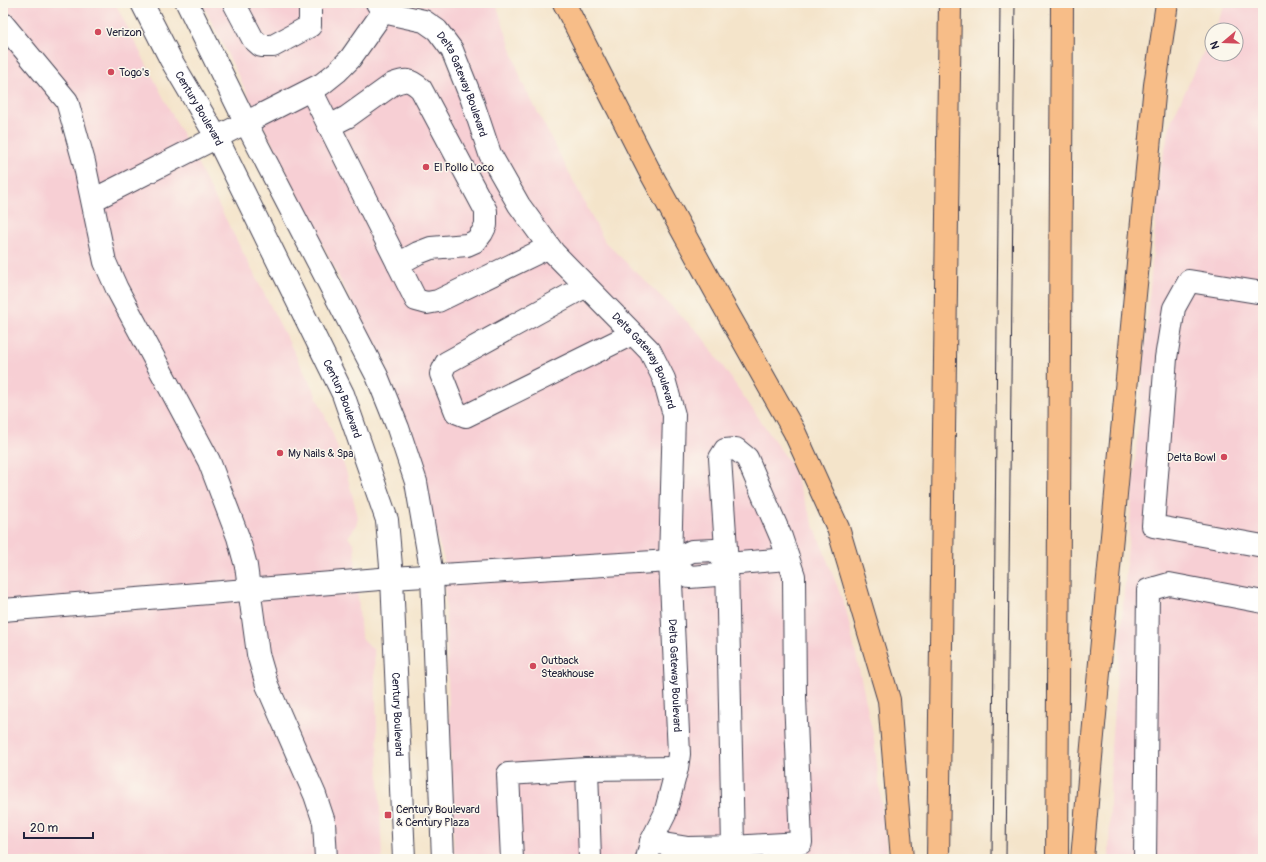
<svg xmlns="http://www.w3.org/2000/svg" width="1266" height="862" font-family="Pangolin,sans-serif">
<style>
.built{fill:#f7cfd4}
.lines{fill:none;stroke-linecap:round;stroke-linejoin:round}
.minor-casing{stroke:#423f50;stroke-width:24}
.highway-casing{stroke:#423f50;stroke-width:24}
.minor{stroke:#fff;stroke-width:22}
.highway{stroke:#f7bd88;stroke-width:22}
.tram{stroke:#22223b;stroke-width:1}
.poi-dot{fill:#d1495b;stroke:#fbf7ec;stroke-width:1.5}
.labels{text-anchor:middle;stroke-width:3;stroke-linejoin:round;paint-order:stroke}
.poi-label{font-size:11px;fill:#22223b;stroke:#fbf7ec;text-anchor:start}
.street-label{font-size:11px;fill:#22223b;stroke:#fbf7ec}
</style>
<rect width="100%" height="100%" fill="#fbf7ec"/>
<filter id="ink" filterUnits="userSpaceOnUse"><feTurbulence type="fractalNoise" baseFrequency=".025" numOctaves="2"/><feDisplacementMap in="SourceGraphic" scale="8" xChannelSelector="R" yChannelSelector="G"/><feConvolveMatrix kernelMatrix="1 2 1 2 8 2 1 2 1" color-interpolation-filters="sRGB"/></filter>
<filter id="wash" filterUnits="userSpaceOnUse"><feTurbulence type="fractalNoise" baseFrequency=".012" numOctaves="4" result="noise"/><feDisplacementMap in="SourceGraphic" scale="16" xChannelSelector="R" yChannelSelector="G"/><feGaussianBlur stdDeviation="0.9" result="paint"/><feColorMatrix in="noise" values="0 0 0 0 0 0 0 0 0 0 0 0 0 0 0 0 0 1.4 0 .05"/><feComposite in="paint" operator="in"/></filter>
<g filter="url(#wash)">
<rect width="100%" height="100%" fill="#f4e4ca"/>
<g class="built">
<polygon points="3,3 115,3 314,391 332,432 346,471 358,517 356,526 348,537 354,544 361,636 365,643 374,650 382,859 3,859"/>
<polygon points="202,3 496,3 522,82 605,242 701,335 790,463 846,609 874,739 888,859 454,859 444,559 372,344"/>
<polygon points="1226,3 1263,3 1263,859 1109,859 1111,745 1160,170 1171,122 1212,34 1212,54 1236,54 1236,30 1214,30"/>
</g>
</g>
<g filter="url(#ink)">
<g class="lines">
<g class="minor-casing">
<g id="minor">
<path id="s1" d="M142,3L171,60L217,138L343,394L387,520L392,578L404,859"/>
<polyline points="187,3 246,123 377,376 398,428 416,482 432,575 443,859"/>
<polyline points="234,3 253,39 261,46 273,46 310,26 310,3"/>
<path id="s2" d="M377,3L383,12L424,21L437,30L452,50L472,100L490,154L519,205L554,253L650,351L664,379L674,415L670,561L679,754L677,768L665,814L651,842L647,859"/>
<polyline points="3,24 67,101 84,162 105,262 117,289 209,461 238,537 246,566 258,654 267,685 315,795 324,822 326,859"/>
<polyline points="311,90 416,300 427,303 438,301 549,247"/>
<path d="M329,126L347,117L393,84C406,79 410,79 421,89L486,211V225L482,233L476,241L467,245L431,248L418,253L398,264"/>
<polyline points="93,200 322,84 337,72 350,59 383,12"/>
<polyline points="586,286 446,363 441,374 456,412 466,416 632,334"/>
<polyline points="1263,293 1189,281 1174,308 1166,358 1153,526 1263,546"/>
<polyline points="727,564 788,559"/>
<polyline points="3,610 392,578 670,561 692,551 715,550 727,564 717,575 689,577 670,561"/>
<polyline points="587,769 590,859"/>
<polyline points="651,842 688,848 733,847 801,843 795,697 794,576 781,537 747,458 736,449 725,450 720,458 727,564 733,847"/>
<polyline points="512,859 508,774 587,769 677,768"/>
<polyline points="1145,859 1148,590 1169,584 1263,602"/>
</g>
</g>
<g class="highway-casing">
<g id="highway">
<polyline points="564,3 649,170 722,303 794,431 838,528 889,700 902,859"/>
<polyline points="938,859 950,3"/>
<polyline points="1057,859 1062,3"/>
<polyline points="1082,859 1092,746 1155,85 1167,3"/>
</g>
</g>
<use href="#minor" class="minor"/>
<use href="#highway" class="highway"/>
<g class="tram">
<polyline points="992,859 1000,3"/>
<polyline points="1006,859 1015,3"/>
</g>
</g>
</g>
<g class="poi-dot">
<circle cx="98" cy="32" r="4"/>
<circle cx="111" cy="72" r="4"/>
<circle cx="426" cy="167" r="4"/>
<circle cx="280" cy="453" r="4"/>
<circle cx="1224" cy="457" r="4"/>
<circle cx="533" cy="666" r="4"/>
<rect x="384" y="811" width="8" height="8" rx="2"/>
</g>
<g class="labels">
<g class="poi-label">
<text x="106" y="36">Verizon</text>
<text x="119" y="76">Togo's</text>
<text x="434" y="171">El Pollo Loco</text>
<text x="288" y="457">My Nails &amp; Spa</text>
<text x="1216" y="461" text-anchor="end">Delta Bowl</text>
<text x="541" y="664">Outback<tspan x="541" dy="13">Steakhouse</tspan></text>
<text x="396" y="813">Century Boulevard<tspan x="396" dy="13">&amp; Century Plaza</tspan></text>
</g>
<g class="street-label">
<text dy="4" stroke="none"><textPath href="#s2" startOffset="129">Delta Gateway Boulevard</textPath></text>
<text dy="4" stroke="none"><textPath href="#s1" startOffset="120">Century Boulevard</textPath></text>
<text dy="4" stroke="none"><textPath href="#s2" startOffset="465">Delta Gateway Boulevard</textPath></text>
<text dy="4" stroke="none"><textPath href="#s1" startOffset="444">Century Boulevard</textPath></text>
<text dy="4" stroke="none"><textPath href="#s2" startOffset="789">Delta Gateway Boulevard</textPath></text>
<text dy="4" stroke="none"><textPath href="#s1" startOffset="768">Century Boulevard</textPath></text>
</g>
</g>
<rect width="1266" height="862" fill="none" stroke="#fbf7ec" stroke-width="16"/>
<g transform="translate(1224 42) rotate(251)"><circle r="19" fill="#fbf7ec" stroke="#a4a2a5"/>
<path d="M0-3L7 15L0 10L-7 15Z" fill="#d1495b"/>
<text y="-6" font-size="11" font-weight="bold" text-anchor="middle" fill="#22223b">N</text>
</g>
<path d="M24 832v6h69v-6" fill="none" stroke="#22223b" stroke-width="2"/>
<text x="30" y="832" font-size="12" fill="#22223b" stroke="#fbf7ec" stroke-width="3" paint-order="stroke">20 m</text>
</svg>
